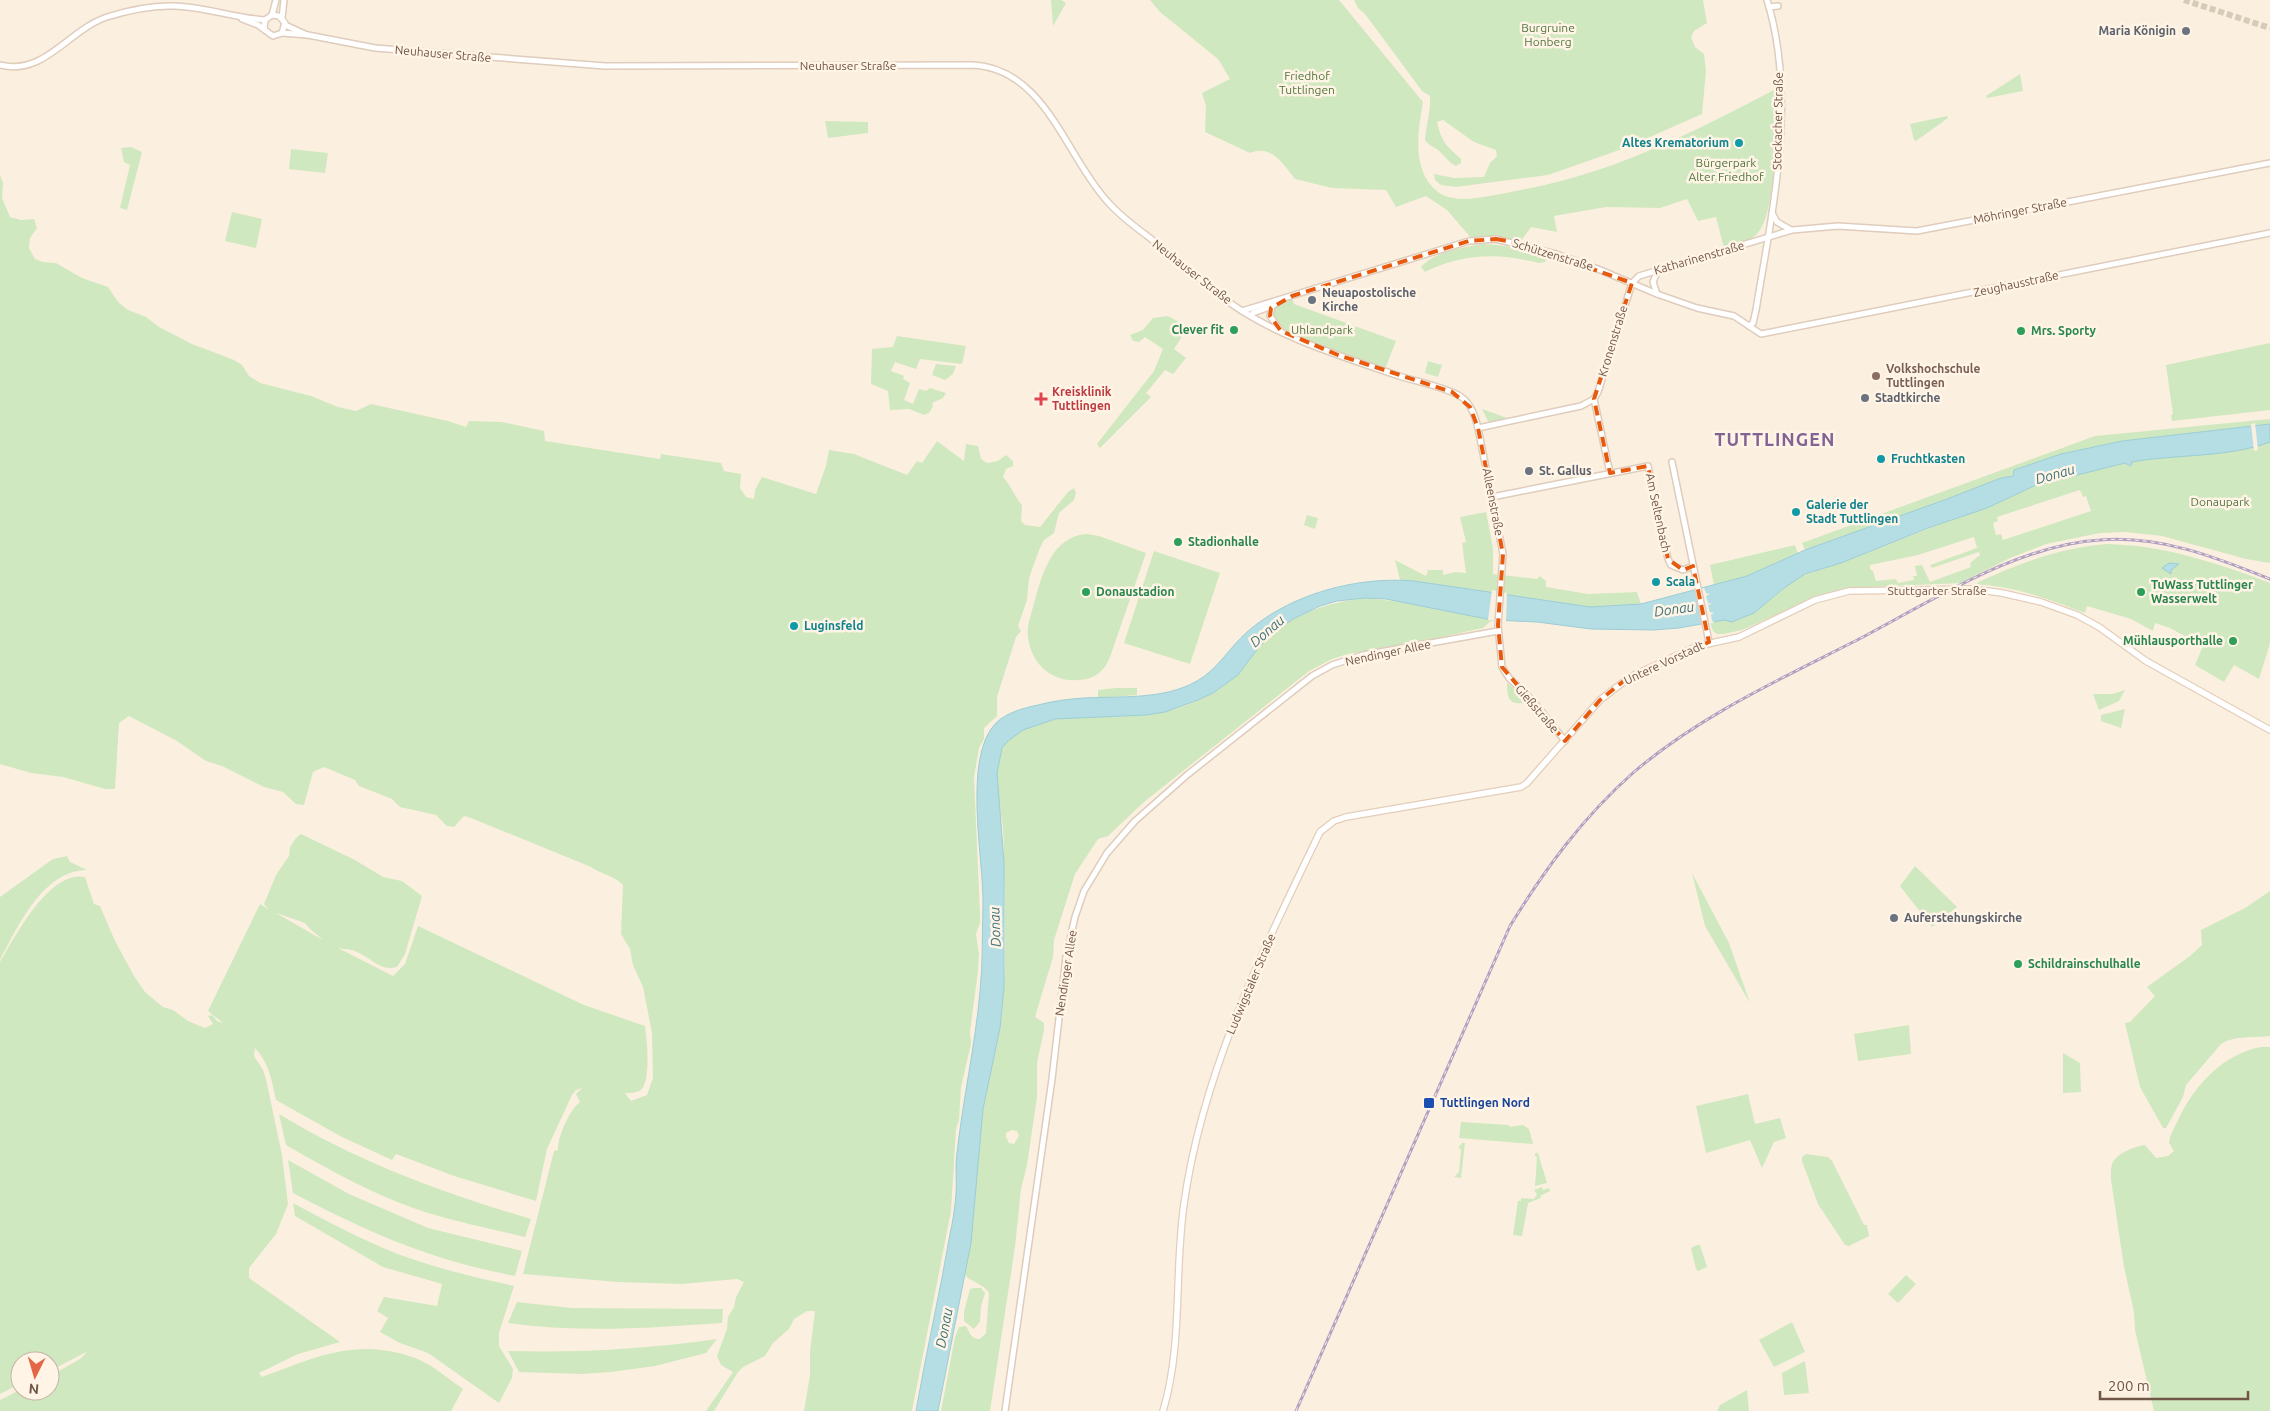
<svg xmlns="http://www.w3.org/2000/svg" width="2270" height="1411" font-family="Ubuntu,sans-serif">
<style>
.green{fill:#d0e8bf;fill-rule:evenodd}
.water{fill:#b5dde4;stroke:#9ccdd5}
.pier{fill:#fbf0df}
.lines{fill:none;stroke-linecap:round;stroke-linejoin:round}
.primary-tunnel{stroke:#d8cab9;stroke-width:6;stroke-dasharray:6 3;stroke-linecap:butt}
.tertiary-casing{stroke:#dfccbc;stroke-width:8}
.secondary-casing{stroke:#e4cdba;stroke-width:8}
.tertiary{stroke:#fff;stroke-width:5}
.secondary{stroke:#fff;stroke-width:5.5}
.rail-casing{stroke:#b2a0c3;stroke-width:3}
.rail{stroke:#fff4e5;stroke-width:1;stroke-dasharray:4;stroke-linecap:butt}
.marked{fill:none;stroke:#e8590c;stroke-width:4;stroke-dasharray:10 6;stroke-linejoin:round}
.worship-dot{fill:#6b7280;stroke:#fff4e5;stroke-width:2}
.culture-dot{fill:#0f9aa8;stroke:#fff4e5;stroke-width:2}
.leisure-dot{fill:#2e9e5b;stroke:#fff4e5;stroke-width:2}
.education-dot{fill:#8d6e63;stroke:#fff4e5;stroke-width:2}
.health-dot{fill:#e0444e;stroke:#fff4e5;stroke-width:2}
.transit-dot{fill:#1a4fb4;stroke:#fff4e5;stroke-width:2}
.labels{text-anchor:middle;stroke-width:5;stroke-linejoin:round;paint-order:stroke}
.park-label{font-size:12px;fill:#517741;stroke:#fff4e5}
.worship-label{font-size:12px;font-weight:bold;fill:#5b616d;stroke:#fff4e5;text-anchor:start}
.street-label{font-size:12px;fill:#715648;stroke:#fff4e5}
.culture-label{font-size:12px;font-weight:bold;fill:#0d838f;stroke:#fff4e5;text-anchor:start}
.leisure-label{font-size:12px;font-weight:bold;fill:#27864d;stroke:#fff4e5;text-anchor:start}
.education-label{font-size:12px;font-weight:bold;fill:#785e54;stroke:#fff4e5;text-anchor:start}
.health-label{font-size:12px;font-weight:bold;fill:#be3a42;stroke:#fff4e5;text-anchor:start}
.transit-label{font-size:12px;font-weight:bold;fill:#164399;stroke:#fff4e5;text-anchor:start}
.water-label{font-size:14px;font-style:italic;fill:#3f747d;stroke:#fff4e5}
.district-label{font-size:18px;font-weight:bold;letter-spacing:1px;fill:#836394;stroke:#fff4e5}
</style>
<rect width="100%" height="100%" fill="#fbf0df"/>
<g class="green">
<polygon points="1051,0 1061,0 1066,3 1053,26"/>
<path d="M1150,0H1339L1423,102C1418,131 1411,171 1438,192C1454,204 1482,197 1501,194C1519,190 1538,187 1557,182C1633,163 1705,126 1774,90H1777C1775,120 1778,216 1756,235C1748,242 1734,244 1724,248L1716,217L1698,221L1687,199L1660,208L1606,207L1554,216L1557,232L1531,227L1521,241L1492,236L1472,239L1447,210L1426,196L1396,207L1386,190L1332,188L1295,179C1283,164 1272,144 1250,153L1205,132L1206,106L1202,93L1230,79L1218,59L1160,12Z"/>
<path d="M1354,0H1703L1707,23L1694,31L1691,37L1695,47L1704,54L1706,71L1702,114L1625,148L1548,175L1456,187L1441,185L1435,180L1434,174L1454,178L1484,177L1490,163L1497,156L1496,150L1474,142L1443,120L1437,122C1442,143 1446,145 1461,159V163L1456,166C1448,162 1445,156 1438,150C1433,146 1429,146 1425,140C1426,125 1431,111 1430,96L1422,91L1365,14L1358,8Z"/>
<polygon points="2020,74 2023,91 1987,98 1986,96"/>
<polygon points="1947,116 1948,118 1916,141 1914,140 1910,124"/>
<polygon points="825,121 868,122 868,133 828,138"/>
<polygon points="131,147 142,152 127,210 120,208 130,165 124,162 121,148"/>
<polygon points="291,149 328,153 325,173 289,169"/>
<path d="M0,175L3,183L2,198L10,217L21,220L34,219L37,228L30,238L29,248L35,259L43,262L56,263L82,278L108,287L118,302L128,310L146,317L159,327L192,344L234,360L242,365L249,376L260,383L311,396L338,407L356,411L371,404L448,421L466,427L469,421L502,422L544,431L545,441L660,459L661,454L721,463L724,471L741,474L740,488L746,497L754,499L755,490L762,477L816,494L826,466L829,450L854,454L907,475L917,461L922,463L937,441L964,461L966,444L978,446L981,459L987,463L998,461L1006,455L1013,461V466L1006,469L1003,477C1012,487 1014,496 1022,505L1021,521L1025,525L1040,527L1068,492L1074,488L1076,493L1074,500L1059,513L1054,533L1044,540L1039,550L1029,578L1027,600L1018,626L1021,631L1016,637L997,697V716L984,728V739L979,748L974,777L980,914V923L976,934L979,954L978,971L970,1032L971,1044L961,1087L959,1120L956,1129L951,1211L912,1411H804L810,1375V1352L815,1311H807L794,1319L789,1329L773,1343L765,1356L743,1367L738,1372L714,1411H706L733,1372L721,1365L717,1356L727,1329L728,1317L734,1307L736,1297L744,1282L737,1279L682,1284L618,1282L523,1274L554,1151L558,1150C557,1138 570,1109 580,1102L576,1094L582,1088L576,1090L572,1095L547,1149L536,1201L454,1176L396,1154L392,1160L342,1137L276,1100C272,1081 269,1063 255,1048L254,1056L263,1070L266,1079L282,1155L288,1204L276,1234L249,1268V1278L340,1342L298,1354L259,1373L262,1377C317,1357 355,1337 415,1358C432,1364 448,1379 463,1389L451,1411H0V1400L20,1390L50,1391V1376L80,1359L88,1351L50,1371V1361H20V1384L0,1394V962C15,937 49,870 85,877L94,904L100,906L115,941L134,976L145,992L163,1007L173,1010L188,1021L205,1028L213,1024L208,1016L212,1015L217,1021L223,1023L208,1011L260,904L268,909L264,904L276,875L289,856L290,847L296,838L301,834L355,860L383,877L402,881L422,896L405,954L397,967C380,972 372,958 357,952C352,949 342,949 338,948L393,976L405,964L418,926L584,1005L645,1026C647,1039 651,1081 641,1090C636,1093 630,1093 625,1093L631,1101L647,1095L653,1078L652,1033L643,987L633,965L630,949L621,934L623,885C615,876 601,874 591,867L471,818L464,816L454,827L447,826L436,815L400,807L392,799L359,786L355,780L324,767L313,772L304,805L296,804L283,792L264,787L222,766L206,761L177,741L129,716L119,723L115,789H105L63,777L31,773L0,764ZM276,913L305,923L309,928L323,940Z"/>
<polygon points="232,212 262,219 256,248 225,241"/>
<path d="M1481,244C1495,244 1537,249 1546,259L1545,262L1539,263C1497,253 1465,253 1425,272L1421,267C1434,252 1462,248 1481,244Z"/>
<path d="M1292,299L1294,304L1396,341L1385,369C1352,357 1295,345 1272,318C1272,304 1280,303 1292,299Z"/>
<polygon points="1168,316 1188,327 1174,349 1186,358 1173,374 1165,370 1146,393 1151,397 1100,448 1097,444 1154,371 1163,349 1145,337 1139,342 1133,341 1130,335 1143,330 1153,318"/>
<polygon points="897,336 966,346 962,364 920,359 916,369 895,362 891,371 904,376 903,379 910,383 904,400 913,404 919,389 926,391 930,388 946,393 943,398 932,403 933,406 929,413 924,415 909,409 890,410 888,391 871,384 872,349 893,347"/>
<polygon points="2270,343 2270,410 2172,421 2171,415 2173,414 2166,365"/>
<polygon points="1428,361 1442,365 1438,377 1425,373"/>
<polygon points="936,364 956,366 953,374 945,380 932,375"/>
<polygon points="1482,409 1510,419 1489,423"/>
<polygon points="2270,419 2270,424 2200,432 2001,478 1947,499 1805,550 1802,543 2095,436"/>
<path d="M2270,442V563L2246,559L2162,536L2126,532L2100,533L2046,544L2010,558L1961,583L1849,588L1818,596L1742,630L1724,634H1717L1713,631L1710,622L1724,620L1732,622L1754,613L1798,577L1841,563L1963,515L1987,508L2034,486L2126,463L2130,466V462L2155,458L2237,451ZM2080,490L2083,497L2086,496L2091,511L2003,540L2001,534L1996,535L1993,523L1998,521L1997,517ZM1974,537L1977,548L1930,565L1932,568L1979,552L1980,555L1970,563L1971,567L1930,582L1922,565L1915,566L1917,576H1913L1914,580L1898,583L1896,579L1876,581L1873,571L1870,569V565L1918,555Z"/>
<polygon points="1486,512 1493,548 1493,574 1537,579 1540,576 1546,581 1546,587 1588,594 1637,592 1641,604 1590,607 1400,580 1395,560 1426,576 1428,570 1443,570 1443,575 1455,572 1466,573 1462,543 1466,542 1460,517"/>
<polygon points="1307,515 1318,518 1315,529 1304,525"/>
<path d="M1087,534L1099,536L1146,553L1110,657C1108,661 1106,667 1102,670C1096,677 1086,680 1078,680C1046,683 1025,655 1028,626C1038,593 1045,536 1087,534Z"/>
<path d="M2107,544C2164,545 2217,563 2270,583V643L2259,679L2234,665L2224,682L2195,665L2203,646L2170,628L2155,623L2153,631L2131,619L2087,606L2085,613C2045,598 2018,587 1974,584C2018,564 2058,548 2107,544Z"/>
<polygon points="1795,545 1798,554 1747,576 1714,585 1710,565"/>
<polygon points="1154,551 1220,573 1190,664 1124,643"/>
<path d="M1365,598L1421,604L1492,620L1483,628L1414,643L1348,654L1332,659L1309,671L1144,802L1108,836L1098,839L1075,874L1054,940L1053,957L1035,1017L1044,1023V1030L1037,1063V1097L1027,1165L1021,1189L1015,1247L990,1411H941L955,1337L959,1327L966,1326C970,1333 971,1339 980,1339L986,1333L989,1293C983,1283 972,1283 965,1275C974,1221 976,1166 983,1111C986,1083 996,1056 1000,1027C1007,976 1005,924 1004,872C1004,858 1004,843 1003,829C1001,806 988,761 1007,742C1039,710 1091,718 1133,716C1156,715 1180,709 1201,699C1232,685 1239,670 1260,646C1287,615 1325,603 1365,598ZM1012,1130L1017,1131L1019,1136L1014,1144L1009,1143L1006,1137V1133Z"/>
<path d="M1507,683L1531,702C1512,705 1507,704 1507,683Z"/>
<polygon points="1116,688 1137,688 1137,695 1098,698 1098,690"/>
<polygon points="2125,690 2119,701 2099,710 2093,694 2112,694"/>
<polygon points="2125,709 2121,728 2101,721 2101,715"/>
<path d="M67,856L70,862L87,870C43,870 17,928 0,960V897L53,859Z"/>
<polygon points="1915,866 1957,907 1932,927 1900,886"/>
<polygon points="1692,873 1729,943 1750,1003 1705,926"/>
<path d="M2270,891V1036C2254,1038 2235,1035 2221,1044L2186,1085L2183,1097L2166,1128H2163L2140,1087L2125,1023L2130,1022L2155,996L2147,987L2190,956L2202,945L2201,930L2245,908Z"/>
<polygon points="1909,1025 1911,1054 1858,1061 1854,1034"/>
<path d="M2261,1047H2270V1411H2154L2135,1330L2134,1312L2124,1267L2111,1180C2111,1174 2110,1164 2115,1159C2121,1152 2136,1146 2145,1145L2156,1158L2168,1156L2174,1151L2169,1143C2170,1134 2175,1127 2179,1118C2195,1085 2223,1054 2261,1047Z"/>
<polygon points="2063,1053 2080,1063 2081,1092 2063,1093"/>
<polygon points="1748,1094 1755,1124 1780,1118 1786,1138 1774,1142 1762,1168 1750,1140 1706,1153 1696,1106"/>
<path d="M279,1114C358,1162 443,1193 531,1219L525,1237C493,1229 460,1223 428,1213C377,1197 331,1171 286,1145Z"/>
<polygon points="1461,1122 1509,1125 1509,1127 1523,1125 1529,1129 1533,1144 1459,1138"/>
<polygon points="1462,1143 1465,1143 1461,1178 1454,1177 1459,1172 1461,1149 1458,1148"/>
<polygon points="1535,1153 1538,1153 1547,1183 1535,1186 1537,1157 1535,1156"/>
<polygon points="1806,1154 1828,1157 1832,1161 1864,1225 1867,1225 1869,1236 1849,1246 1845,1245 1818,1204 1802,1161 1802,1157"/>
<path d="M288,1160L349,1194L428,1228L522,1251L515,1276C431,1260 369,1233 293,1193Z"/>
<polygon points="1542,1187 1543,1190 1549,1188 1550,1191 1540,1196 1541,1198 1528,1203 1522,1236 1513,1235 1518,1201 1521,1201 1521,1198 1534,1199 1537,1194 1534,1190"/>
<path d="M293,1203C319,1217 345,1231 372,1243C417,1264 465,1275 514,1286L499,1333V1346L513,1369L512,1378L499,1403L428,1353L400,1343L380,1332L388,1318L377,1311L384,1297L437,1306L442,1284L383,1267L295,1216Z"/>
<polygon points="1697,1245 1700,1245 1707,1267 1698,1271 1696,1269 1691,1248"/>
<polygon points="1906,1275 1916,1284 1898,1303 1888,1294"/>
<polygon points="974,1288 981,1288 985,1293 981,1306 980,1322 974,1329 964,1321 964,1312 970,1289"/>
<path d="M517,1302L572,1308L723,1309L722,1323C651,1328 578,1333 508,1323Z"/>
<polygon points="1792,1322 1805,1352 1774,1367 1759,1340"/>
<path d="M717,1339L706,1353L655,1366L611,1372L581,1374L519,1372L508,1351C578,1353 647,1349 717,1339Z"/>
<polygon points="1805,1361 1809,1393 1784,1395 1782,1373"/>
<polygon points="1747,1390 1749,1411 1717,1411 1720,1405"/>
</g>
<g class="water">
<path d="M2270,424V442C2227,458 2176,454 2131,462L2132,464L2130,466L2125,463L2034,486L1987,508L1928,528L1841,563L1805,574L1784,588L1754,613L1732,622L1724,620L1679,628L1653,630L1591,629L1537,622L1492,620L1386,599L1365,598L1337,601L1320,606L1293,619L1276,631L1259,647L1238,675L1213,693L1198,700L1165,712L1146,715L1055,719L1023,730L1008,741L1002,748L997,773L1004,862V988L1000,1028L983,1109L971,1243L938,1411H916C926,1352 940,1293 950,1234C953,1221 955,1207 956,1194C957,1180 955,1167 957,1153C963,1099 975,1046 980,992C983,963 982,934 983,905C984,860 962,757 996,723C1006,713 1023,708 1038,705C1053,701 1068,699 1084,698C1121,696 1164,700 1197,681C1218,669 1229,648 1247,632C1290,594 1357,576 1414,581L1590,607L1641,604L1747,576L1805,550L1947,499L2001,478L2013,476L2014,470L2061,454L2122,441Z"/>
<polygon points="2169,563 2179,564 2171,570 2171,574 2162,568"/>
</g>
<g class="pier">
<polygon points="2255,423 2258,450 2254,451 2251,424"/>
<polygon points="1704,588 1706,593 1710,594 1706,596 1708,603 1712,604 1708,605 1710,612 1714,613 1711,615 1712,621 1715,622 1703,626 1695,590"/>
<polygon points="1492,590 1507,593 1506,622 1488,620"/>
</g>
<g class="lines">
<polyline class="primary-tunnel" points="2184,0 2270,28"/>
<g class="tertiary-casing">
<g id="tertiary">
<polyline points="1769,7 1778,6"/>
<polyline points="272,15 276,0"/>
<polyline points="282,18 284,0"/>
<polyline points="242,19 258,25 273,36 282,33 285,23 279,16 272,15 265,20 264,29"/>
<polyline points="285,25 307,35"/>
<path d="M282,33L308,35L375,48L605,66L972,65C1045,68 1065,155 1107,201C1119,215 1135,227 1150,238C1175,259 1200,280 1226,300C1276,337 1341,356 1399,376C1418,382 1442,386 1460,396C1471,403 1475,416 1478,428L1503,554L1498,625L1502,667L1509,678L1534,702L1565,741"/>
<path d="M0,65C45,76 68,30 107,17C129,10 151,5 175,6C205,7 235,18 265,20"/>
<polyline points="1772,213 1777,222 1791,230"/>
<polyline points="1657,294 1653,282 1658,270"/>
<polyline points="1272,306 1270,316 1280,330"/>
<polyline points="1242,311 1469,241 1496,239 1556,254 1598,269 1657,294 1697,308 1734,316 1761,334 2270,233"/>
<polyline points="1251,316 1253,313 1272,306 1280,301"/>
<path d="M1749,326L1753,323L1756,310C1772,211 1798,99 1767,0"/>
<polyline points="1594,399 1610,473"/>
<polyline points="1478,428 1581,406 1594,399 1598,392 1632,283 1639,276 1792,230 1838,226 1917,231 2270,163"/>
<polyline points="1672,462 1709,642"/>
<polyline points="1492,497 1648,466 1668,559 1671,565 1683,570 1693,566"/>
<polyline points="1005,1411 1052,1079 1066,957 1075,917 1084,891 1107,853 1135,821 1187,775 1312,676 1332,665 1363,655 1498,631"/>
</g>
</g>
<g class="secondary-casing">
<path id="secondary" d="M1163,1411C1183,1345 1174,1272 1184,1204C1202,1073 1263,950 1320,832L1334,821L1346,817L1521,787L1527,783L1600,700L1630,677L1698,646L1739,637L1815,600L1849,591L1973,589L2002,593L2041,602L2077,615L2099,627L2146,661L2270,730"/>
</g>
<use href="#tertiary" class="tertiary"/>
<use href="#secondary" class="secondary"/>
<g class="rail-casing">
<path id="rail" d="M1296,1411L1510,926C1545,869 1583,817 1634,772C1702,714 1785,677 1863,637C1935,599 2018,545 2100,540C2160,535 2215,557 2270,579"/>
</g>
<use href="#rail" class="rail"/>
</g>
<path class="marked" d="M1496,239L1519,243L1632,283L1594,399L1610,473L1648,466L1668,559L1683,570L1693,566L1709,642L1625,680L1600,700L1565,741L1502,667L1498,625L1503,554L1478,428L1470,407L1452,392L1338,355L1281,331L1270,316L1271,308L1292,296L1469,241Z"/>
<g class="worship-dot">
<circle cx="2186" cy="31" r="5"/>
<circle cx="1312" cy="300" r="5"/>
<circle cx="1865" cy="398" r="5"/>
<circle cx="1529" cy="471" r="5"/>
<circle cx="1894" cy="918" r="5"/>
</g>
<g class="culture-dot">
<circle cx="1739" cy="143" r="5"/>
<circle cx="1881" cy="459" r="5"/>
<circle cx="1796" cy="512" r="5"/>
<circle cx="1656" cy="582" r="5"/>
<circle cx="794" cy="626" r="5"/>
</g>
<g class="leisure-dot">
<circle cx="1234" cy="330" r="5"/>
<circle cx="2021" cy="331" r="5"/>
<circle cx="1178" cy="542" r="5"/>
<circle cx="1086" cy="592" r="5"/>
<circle cx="2141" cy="592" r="5"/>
<circle cx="2233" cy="641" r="5"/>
<circle cx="2018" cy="964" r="5"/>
</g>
<circle class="education-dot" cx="1876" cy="376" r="5"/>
<path class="health-dot" d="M1038.5 391.5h5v5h5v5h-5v5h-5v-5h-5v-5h5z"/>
<rect class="transit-dot" x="1423" y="1097" width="12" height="12" rx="2.5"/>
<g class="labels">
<g class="park-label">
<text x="1548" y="32">Burgruine<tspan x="1548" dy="14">Honberg</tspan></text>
<text x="1307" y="80">Friedhof<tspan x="1307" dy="14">Tuttlingen</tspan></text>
<text x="1726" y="167">Bürgerpark<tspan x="1726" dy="14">Alter Friedhof</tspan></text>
<text x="1322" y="334">Uhlandpark</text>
<text x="2220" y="506">Donaupark</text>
</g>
<g class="worship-label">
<text x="2176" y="35" text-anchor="end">Maria Königin</text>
<text x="1322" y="297">Neuapostolische<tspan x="1322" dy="14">Kirche</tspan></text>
<text x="1875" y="402">Stadtkirche</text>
<text x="1539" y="475">St. Gallus</text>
<text x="1904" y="922">Auferstehungskirche</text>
</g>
<g class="street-label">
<text transform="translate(443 54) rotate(5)" y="4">Neuhauser Straße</text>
<text x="848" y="70">Neuhauser Straße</text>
<text transform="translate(1778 121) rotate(-89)" y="4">Stockacher Straße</text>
<text transform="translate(2020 211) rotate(-11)" y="4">Möhringer Straße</text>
<text transform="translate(1553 255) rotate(17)" y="4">Schützenstraße</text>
<text transform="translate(1699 258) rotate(-16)" y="4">Katharinenstraße</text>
<text transform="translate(1192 272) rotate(38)" y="4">Neuhauser Straße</text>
<text transform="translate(2016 284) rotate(-12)" y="4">Zeughausstraße</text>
<text transform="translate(1613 341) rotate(-73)" y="4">Kronenstraße</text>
<text transform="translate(1493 502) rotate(79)" y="4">Alleenstraße</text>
<text transform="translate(1658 513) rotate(78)" y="4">Am Seltenbach</text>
<text x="1937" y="595">Stuttgarter Straße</text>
<text transform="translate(1388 653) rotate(-12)" y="4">Nendinger Allee</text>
<text transform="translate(1664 663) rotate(-25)" y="4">Untere Vorstadt</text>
<text transform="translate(1537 709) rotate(49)" y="4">Gießstraße</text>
<text transform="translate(1066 973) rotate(-81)" y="4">Nendinger Allee</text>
<text transform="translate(1251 984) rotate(-67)" y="4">Ludwigstaler Straße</text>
</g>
<g class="culture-label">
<text x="1729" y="147" text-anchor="end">Altes Krematorium</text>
<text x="1891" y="463">Fruchtkasten</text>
<text x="1806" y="509">Galerie der<tspan x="1806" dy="14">Stadt Tuttlingen</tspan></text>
<text x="1666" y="586">Scala</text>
<text x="804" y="630">Luginsfeld</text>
</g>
<g class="leisure-label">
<text x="1224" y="334" text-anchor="end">Clever fit</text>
<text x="2031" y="335">Mrs. Sporty</text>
<text x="1188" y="546">Stadionhalle</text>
<text x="2151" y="589">TuWass Tuttlinger<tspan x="2151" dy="14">Wasserwelt</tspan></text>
<text x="1096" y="596">Donaustadion</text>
<text x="2223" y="645" text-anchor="end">Mühlausporthalle</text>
<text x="2028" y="968">Schildrainschulhalle</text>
</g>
<g class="education-label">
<text x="1886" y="373">Volkshochschule<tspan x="1886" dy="14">Tuttlingen</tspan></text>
</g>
<g class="health-label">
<text x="1052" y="396">Kreisklinik<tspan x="1052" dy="14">Tuttlingen</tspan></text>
</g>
<g class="transit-label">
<text x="1440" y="1107">Tuttlingen Nord</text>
</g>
<g class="water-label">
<text transform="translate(2055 474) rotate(-16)" y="5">Donau</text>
<text transform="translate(1674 609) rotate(-8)" y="5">Donau</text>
<text transform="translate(1267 631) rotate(-41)" y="5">Donau</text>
<text transform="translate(995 927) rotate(-92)" y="5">Donau</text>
<text transform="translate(944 1328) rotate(-79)" y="5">Donau</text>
</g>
<g class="district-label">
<text x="1775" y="446">TUTTLINGEN</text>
</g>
</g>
<g transform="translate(35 1376) rotate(185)"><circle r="24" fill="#fff4e5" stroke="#c6b5a6"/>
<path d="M0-4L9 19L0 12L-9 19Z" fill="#e36746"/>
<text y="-8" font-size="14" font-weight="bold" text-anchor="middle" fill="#715648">N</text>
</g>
<path d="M2100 1391v8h148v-8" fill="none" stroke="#715648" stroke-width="2.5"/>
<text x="2108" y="1391" font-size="15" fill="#715648" stroke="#fff4e5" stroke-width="4" paint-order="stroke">200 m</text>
</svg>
